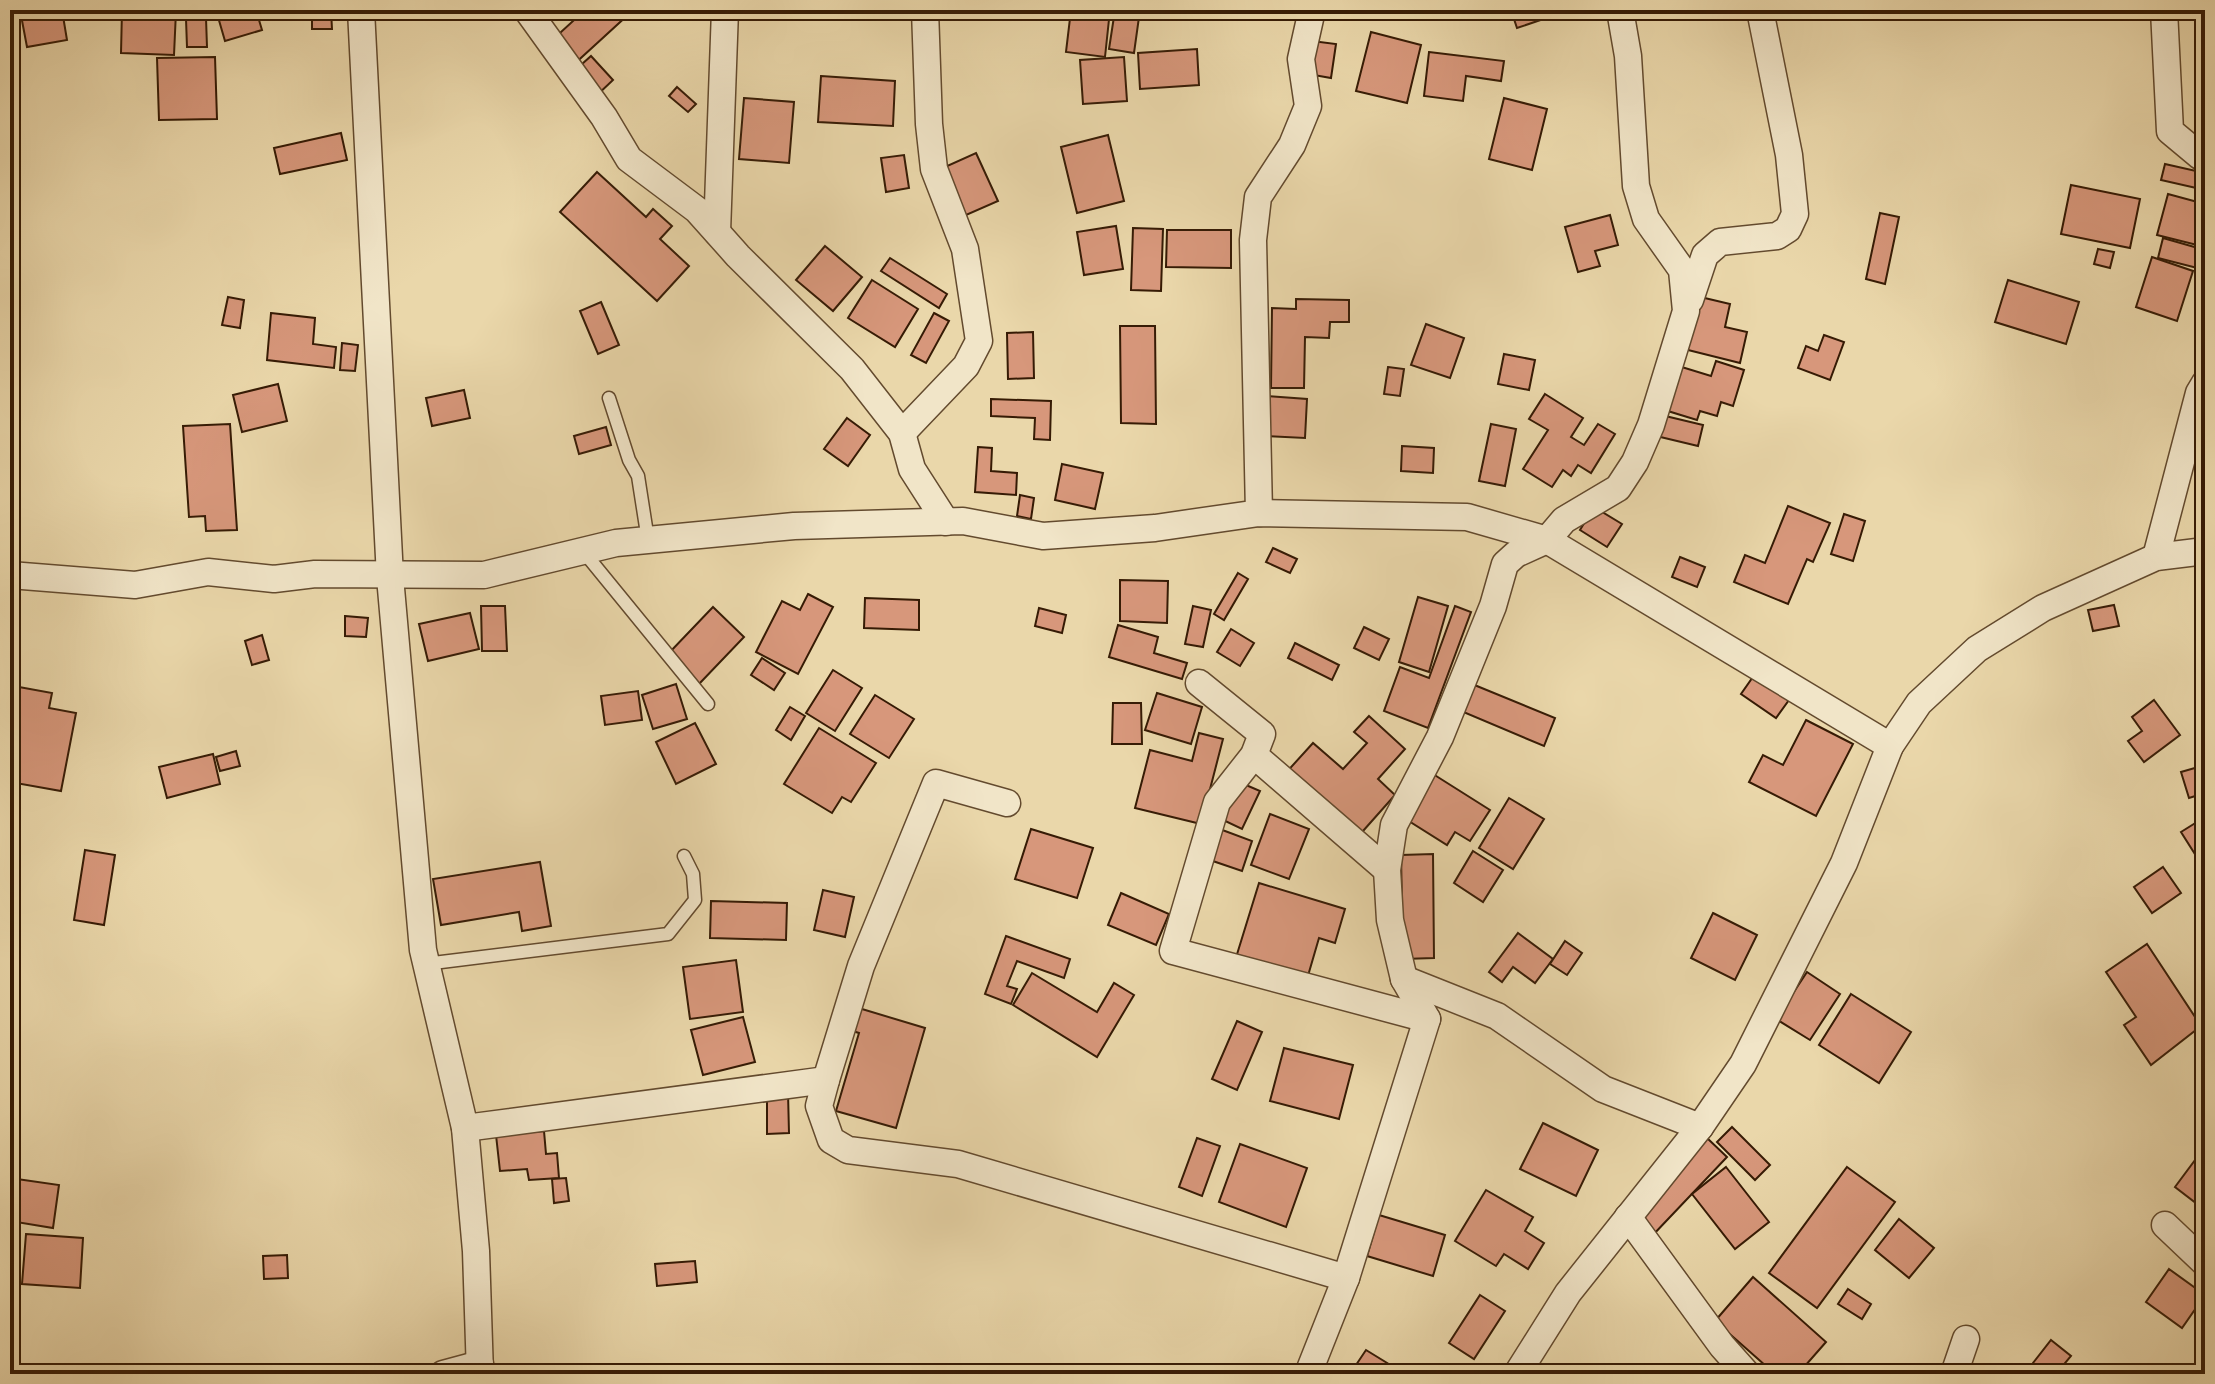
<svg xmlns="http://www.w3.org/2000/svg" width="2215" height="1384" font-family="'IM FELL DW Pica',serif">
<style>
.building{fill:#d7977b;stroke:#361b05;stroke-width:2}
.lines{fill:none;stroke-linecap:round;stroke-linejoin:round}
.lane-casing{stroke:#634a2e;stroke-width:15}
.street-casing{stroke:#634a2e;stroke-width:29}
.lane{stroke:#f1e5c8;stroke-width:12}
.street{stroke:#f1e5c8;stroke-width:26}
</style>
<rect width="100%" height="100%" fill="#ead7aa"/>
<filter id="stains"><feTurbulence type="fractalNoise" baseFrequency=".0025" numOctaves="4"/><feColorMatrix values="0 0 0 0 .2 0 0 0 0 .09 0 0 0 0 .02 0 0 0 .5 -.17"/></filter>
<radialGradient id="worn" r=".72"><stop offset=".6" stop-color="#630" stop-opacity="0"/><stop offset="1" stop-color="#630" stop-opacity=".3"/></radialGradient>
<g class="building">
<polygon points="20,10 62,10 67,40 27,47"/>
<polygon points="122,10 176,11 174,55 121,53"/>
<polygon points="216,10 256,10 262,30 225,41"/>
<polygon points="312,10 331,10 332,29 312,29"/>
<polygon points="585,10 630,13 571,67 549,43"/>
<polygon points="1071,10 1110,10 1105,57 1066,52"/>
<polygon points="1115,10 1140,10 1134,53 1109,49"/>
<polygon points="1511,10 1570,10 1517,28"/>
<polygon points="206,18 207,47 187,47 186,19"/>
<polygon points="1371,32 1421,45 1407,103 1356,91"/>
<polygon points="1312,41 1336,44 1331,78 1308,74"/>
<polygon points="1197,49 1199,85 1140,89 1138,53"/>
<polygon points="1429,52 1504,61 1501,81 1466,76 1463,101 1424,96"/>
<polygon points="591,56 613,80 595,97 572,73"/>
<polygon points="215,57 217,119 159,120 157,58"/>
<polygon points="1124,57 1127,101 1083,104 1080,60"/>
<polygon points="821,76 895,81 893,126 818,122"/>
<polygon points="677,87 696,104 688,112 669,96"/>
<polygon points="744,98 794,102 789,163 739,159"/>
<polygon points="1504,98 1547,109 1532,170 1489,159"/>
<polygon points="341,133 347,160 280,174 274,148"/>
<polygon points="1108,135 1124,201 1077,213 1061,147"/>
<polygon points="976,153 998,201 957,219 936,171"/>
<polygon points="904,155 909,188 886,192 881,158"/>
<polygon points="2165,164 2205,173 2205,190 2161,180"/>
<polygon points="597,172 646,217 653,209 672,226 660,239 689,266 657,301 560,212"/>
<polygon points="2071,185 2140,199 2130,248 2061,234"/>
<polygon points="2168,194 2205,204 2205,247 2157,235"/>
<polygon points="1880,213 1899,217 1885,284 1866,279"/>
<polygon points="1610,215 1618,245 1595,251 1600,266 1578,272 1565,227"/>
<polygon points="1116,226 1123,269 1084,275 1077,232"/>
<polygon points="1133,228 1163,229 1161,291 1131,290"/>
<polygon points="1167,230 1231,230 1231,268 1166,267"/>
<polygon points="2163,238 2205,250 2205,270 2158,258"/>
<polygon points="825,246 862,277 833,311 796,280"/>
<polygon points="2098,249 2114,252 2110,268 2094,264"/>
<polygon points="2152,257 2193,271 2177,321 2136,307"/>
<polygon points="890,258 947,294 939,308 881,271"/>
<polygon points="872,280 918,309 895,347 848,318"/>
<polygon points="2008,280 2079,302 2066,344 1995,322"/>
<polygon points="1692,295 1730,304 1725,327 1747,332 1740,363 1680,348"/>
<polygon points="228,297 244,300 240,328 222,325"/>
<polygon points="1296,299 1349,300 1349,322 1330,322 1329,338 1305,337 1304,388 1271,388 1272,308 1296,309"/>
<polygon points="601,302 619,345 598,354 580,311"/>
<polygon points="271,313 315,318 313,344 336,347 334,368 267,360"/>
<polygon points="934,313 949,321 926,363 911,355"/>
<polygon points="1426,324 1464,338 1450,378 1411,365"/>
<polygon points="1120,326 1155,326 1156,424 1121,423"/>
<polygon points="1033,332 1034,378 1008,379 1007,333"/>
<polygon points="1824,335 1844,342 1830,380 1798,368 1806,346 1818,351"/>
<polygon points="342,343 358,345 355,371 340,370"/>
<polygon points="1504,354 1535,360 1529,390 1498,384"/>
<polygon points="1716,361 1744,370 1733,406 1721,402 1717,416 1700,411 1697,420 1658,408 1672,364 1711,376"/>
<polygon points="1388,367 1404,369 1400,396 1384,394"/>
<polygon points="278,384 287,421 242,432 233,395"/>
<polygon points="464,390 470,418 432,426 426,398"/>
<polygon points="1545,394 1583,418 1571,437 1584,445 1598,424 1615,434 1591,473 1578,465 1571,476 1563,470 1552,487 1523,469 1548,430 1529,419"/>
<polygon points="1266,396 1307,399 1305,438 1264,436"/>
<polygon points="991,399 1051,401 1050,440 1034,439 1035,418 991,416"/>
<polygon points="1657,414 1703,425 1698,446 1652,435"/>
<polygon points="847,418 870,435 848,466 824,449"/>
<polygon points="230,424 237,530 206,531 205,516 189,517 183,426"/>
<polygon points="1491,424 1516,429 1505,486 1479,481"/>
<polygon points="606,427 611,445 579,454 574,436"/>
<polygon points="1402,446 1434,448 1433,473 1401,471"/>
<polygon points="978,447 992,448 991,471 1017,473 1016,495 975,492"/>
<polygon points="1062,464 1103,473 1095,509 1055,500"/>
<polygon points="1020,495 1034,498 1031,519 1017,516"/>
<polygon points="1788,506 1830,523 1813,562 1807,559 1788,604 1734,582 1745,555 1765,563"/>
<polygon points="1594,507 1622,524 1607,547 1580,530"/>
<polygon points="1844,514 1865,521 1853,561 1831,554"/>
<polygon points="1273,548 1297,559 1290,573 1266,562"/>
<polygon points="1680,557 1705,567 1697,587 1672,577"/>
<polygon points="1238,573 1248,579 1224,620 1214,614"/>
<polygon points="1120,580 1168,581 1167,623 1120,621"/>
<polygon points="808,594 833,607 798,674 756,652 782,601 800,610"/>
<polygon points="1418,597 1448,606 1429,672 1399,662"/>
<polygon points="865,598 919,600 919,630 864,628"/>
<polygon points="2114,605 2119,626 2093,631 2088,610"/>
<polygon points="481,606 505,606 507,651 482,651"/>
<polygon points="1193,606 1211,610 1203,647 1185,644"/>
<polygon points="1455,606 1471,612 1428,728 1384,711 1400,667 1429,678"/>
<polygon points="713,607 744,637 699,684 668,654"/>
<polygon points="1039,608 1066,615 1062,633 1035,626"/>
<polygon points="470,613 479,649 428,661 419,624"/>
<polygon points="345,616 368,618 366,637 345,636"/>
<polygon points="1118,625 1158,637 1154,653 1187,663 1182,679 1109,657"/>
<polygon points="1364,627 1389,639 1379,660 1354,648"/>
<polygon points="1231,629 1254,643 1240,666 1217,652"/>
<polygon points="262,635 269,660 252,665 245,641"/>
<polygon points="1295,643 1339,665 1332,680 1288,658"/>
<polygon points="762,658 785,673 774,690 751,675"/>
<polygon points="833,670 862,688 835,731 806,713"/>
<polygon points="1755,674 1789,700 1776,718 1741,694"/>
<polygon points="676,684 687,719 653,729 642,695"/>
<polygon points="1472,684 1555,718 1544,746 1461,711"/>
<polygon points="19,687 52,693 49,708 76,713 61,791 10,782 10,713 14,714"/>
<polygon points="638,691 642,720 605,725 601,696"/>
<polygon points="1157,693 1202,707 1191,744 1145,730"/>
<polygon points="875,695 914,719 889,758 850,734"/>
<polygon points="2154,700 2180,735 2144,762 2128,741 2142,731 2132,717"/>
<polygon points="1113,703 1141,703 1142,744 1112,744"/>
<polygon points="790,707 805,716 791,740 776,730"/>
<polygon points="1369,716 1405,749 1378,779 1395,795 1355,840 1283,776 1313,743 1343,769 1367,743 1354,732"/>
<polygon points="1806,720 1853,744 1816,816 1749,782 1763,755 1783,765"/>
<polygon points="695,723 716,764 676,784 656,742"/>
<polygon points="819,728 876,763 851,802 842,797 832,813 784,784"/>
<polygon points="1199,733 1223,739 1201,824 1135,808 1150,750 1192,761"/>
<polygon points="236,751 240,766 220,771 216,757"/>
<polygon points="213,754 220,784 167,798 159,767"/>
<polygon points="2205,765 2205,793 2189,798 2181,772"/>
<polygon points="1433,774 1490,810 1470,841 1455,832 1447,845 1404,818"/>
<polygon points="1239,782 1260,791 1242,829 1221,819"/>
<polygon points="1509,798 1544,819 1513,869 1479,848"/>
<polygon points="1270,814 1309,829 1289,879 1251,865"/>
<polygon points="2205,817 2205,870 2181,832"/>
<polygon points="1217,828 1252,841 1242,871 1207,859"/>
<polygon points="1031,829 1093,848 1077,898 1015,879"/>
<polygon points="85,850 115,855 104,925 74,920"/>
<polygon points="1473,851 1503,870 1483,902 1454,883"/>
<polygon points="1433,854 1434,958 1403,959 1401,855"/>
<polygon points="540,862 551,926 522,931 519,912 441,925 433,879"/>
<polygon points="2163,867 2181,893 2152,913 2134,887"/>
<polygon points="1259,883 1345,909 1335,943 1319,938 1305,986 1234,964"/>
<polygon points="823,890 854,897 845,937 814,930"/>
<polygon points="1121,893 1169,914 1156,945 1108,925"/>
<polygon points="711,901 787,903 786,940 710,938"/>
<polygon points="1713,913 1757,935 1735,980 1691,958"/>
<polygon points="1518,933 1553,959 1535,983 1513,967 1502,982 1489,972"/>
<polygon points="1006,936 1070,959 1064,978 1017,961 1007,986 1017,989 1011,1004 985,994"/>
<polygon points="1565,941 1582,953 1567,975 1550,964"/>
<polygon points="2147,944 2201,1026 2151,1065 2124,1025 2136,1017 2106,972"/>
<polygon points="736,960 743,1012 690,1019 683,967"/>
<polygon points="1807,972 1840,994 1810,1040 1776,1019"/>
<polygon points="1032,973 1097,1012 1114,983 1134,995 1097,1057 1013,1005"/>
<polygon points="1851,994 1911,1032 1879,1083 1819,1045"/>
<polygon points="852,1006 925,1028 896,1128 836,1111 859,1033 846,1029"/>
<polygon points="743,1017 755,1062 703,1075 691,1030"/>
<polygon points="1237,1021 1262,1032 1237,1090 1212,1079"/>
<polygon points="1284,1048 1353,1065 1339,1119 1270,1101"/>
<polygon points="767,1092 788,1092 789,1133 767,1134"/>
<polygon points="1543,1123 1598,1150 1576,1196 1520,1169"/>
<polygon points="1732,1127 1770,1165 1755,1180 1717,1142"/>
<polygon points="544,1131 546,1154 557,1153 559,1178 529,1180 527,1169 500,1171 496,1135"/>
<polygon points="1706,1137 1727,1157 1651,1237 1630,1217"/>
<polygon points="1197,1138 1220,1146 1202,1196 1179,1187"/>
<polygon points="1240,1144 1307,1168 1286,1227 1219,1202"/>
<polygon points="2201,1152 2205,1154 2205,1201 2201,1207 2175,1187"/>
<polygon points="1726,1167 1769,1222 1735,1249 1692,1194"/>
<polygon points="1847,1167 1895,1202 1817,1308 1769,1273"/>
<polygon points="10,1178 59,1185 53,1228 10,1221"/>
<polygon points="566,1178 569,1201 554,1203 552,1179"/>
<polygon points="1486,1190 1533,1217 1525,1231 1544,1243 1528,1269 1504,1254 1496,1266 1455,1241"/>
<polygon points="1379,1215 1445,1235 1433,1276 1367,1256"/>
<polygon points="1899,1219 1934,1248 1909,1278 1875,1250"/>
<polygon points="26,1234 83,1238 80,1288 22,1284"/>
<polygon points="287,1255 288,1278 264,1279 263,1256"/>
<polygon points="695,1261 697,1282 657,1286 655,1264"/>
<polygon points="2169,1269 2205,1295 2182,1328 2146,1302"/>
<polygon points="1753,1277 1826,1342 1798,1374 1775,1374 1715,1321"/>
<polygon points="1848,1289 1871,1304 1862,1319 1838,1304"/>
<polygon points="1480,1295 1505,1311 1474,1359 1449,1343"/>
<polygon points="2051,1340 2071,1356 2056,1374 2046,1374 2033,1363"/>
<polygon points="1366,1350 1405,1374 1350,1374"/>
</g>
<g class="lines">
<g class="lane-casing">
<g id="lane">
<polyline points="609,398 629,460 638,476 648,540"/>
<polyline points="583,551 708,704"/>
<polyline points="425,964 668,934 695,900 693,874 684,856"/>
</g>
</g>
<g class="street-casing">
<g id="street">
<polyline points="361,10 390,577 423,950 465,1128 476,1251 480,1374"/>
<polyline points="527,10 604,117 629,159 697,210 738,256 852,369 902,433 912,469 946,522"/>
<polyline points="2164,10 2170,131 2200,156 2205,156"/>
<polyline points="717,232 725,10"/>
<polyline points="1690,300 1705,255 1720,242 1777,236 1788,229 1795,214 1789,155 1760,10"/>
<polyline points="902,433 966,366 979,341 965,249 934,169 929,124 925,10"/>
<polyline points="1259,513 1253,240 1258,197 1292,145 1308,106 1301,59 1312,10"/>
<polyline points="2156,557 2199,393 2205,383"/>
<polyline points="10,575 135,585 208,572 274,579 315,574 484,575 616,543 794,526 963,521 1043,536 1155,528 1259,513 1467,517 1547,540 1890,746"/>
<polyline points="1199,683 1262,734 1254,755 1217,802 1173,951 1427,1019"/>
<polyline points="1254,755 1387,870"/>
<polyline points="1007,803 936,783 861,966 826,1080 819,1106 831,1140 848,1150 958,1164 1346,1278"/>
<polyline points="1404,979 1497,1016 1603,1089 1700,1127"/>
<polyline points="465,1128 826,1080"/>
<polyline points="1628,1217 1722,1346 1747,1374"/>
<polyline points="2165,1225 2205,1263"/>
<polyline points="443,1374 480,1364"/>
<polyline points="1308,1374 1346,1278 1427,1019 1404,979 1390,920 1387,870 1394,825 1440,737 1493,606 1505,564 1516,554 1547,540 1564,520 1618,488 1635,462 1651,425 1686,311 1682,270 1646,219 1636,186 1628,56 1620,10"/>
<polyline points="1517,1374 1568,1293 1700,1127 1743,1064 1844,863 1890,746 1919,703 1977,649 2043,608 2156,557 2205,551"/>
<polyline points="1954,1374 1966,1339"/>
</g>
</g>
<use href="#lane" class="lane"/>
<use href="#street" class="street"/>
</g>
<rect width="2215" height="1384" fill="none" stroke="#ead7aa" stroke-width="40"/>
<rect x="12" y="12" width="2191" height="1360" fill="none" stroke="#361b05" stroke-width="4"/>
<rect x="20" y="20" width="2175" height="1344" fill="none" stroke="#361b05" stroke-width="2"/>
<rect width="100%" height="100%" filter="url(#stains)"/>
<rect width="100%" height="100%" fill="url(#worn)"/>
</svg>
